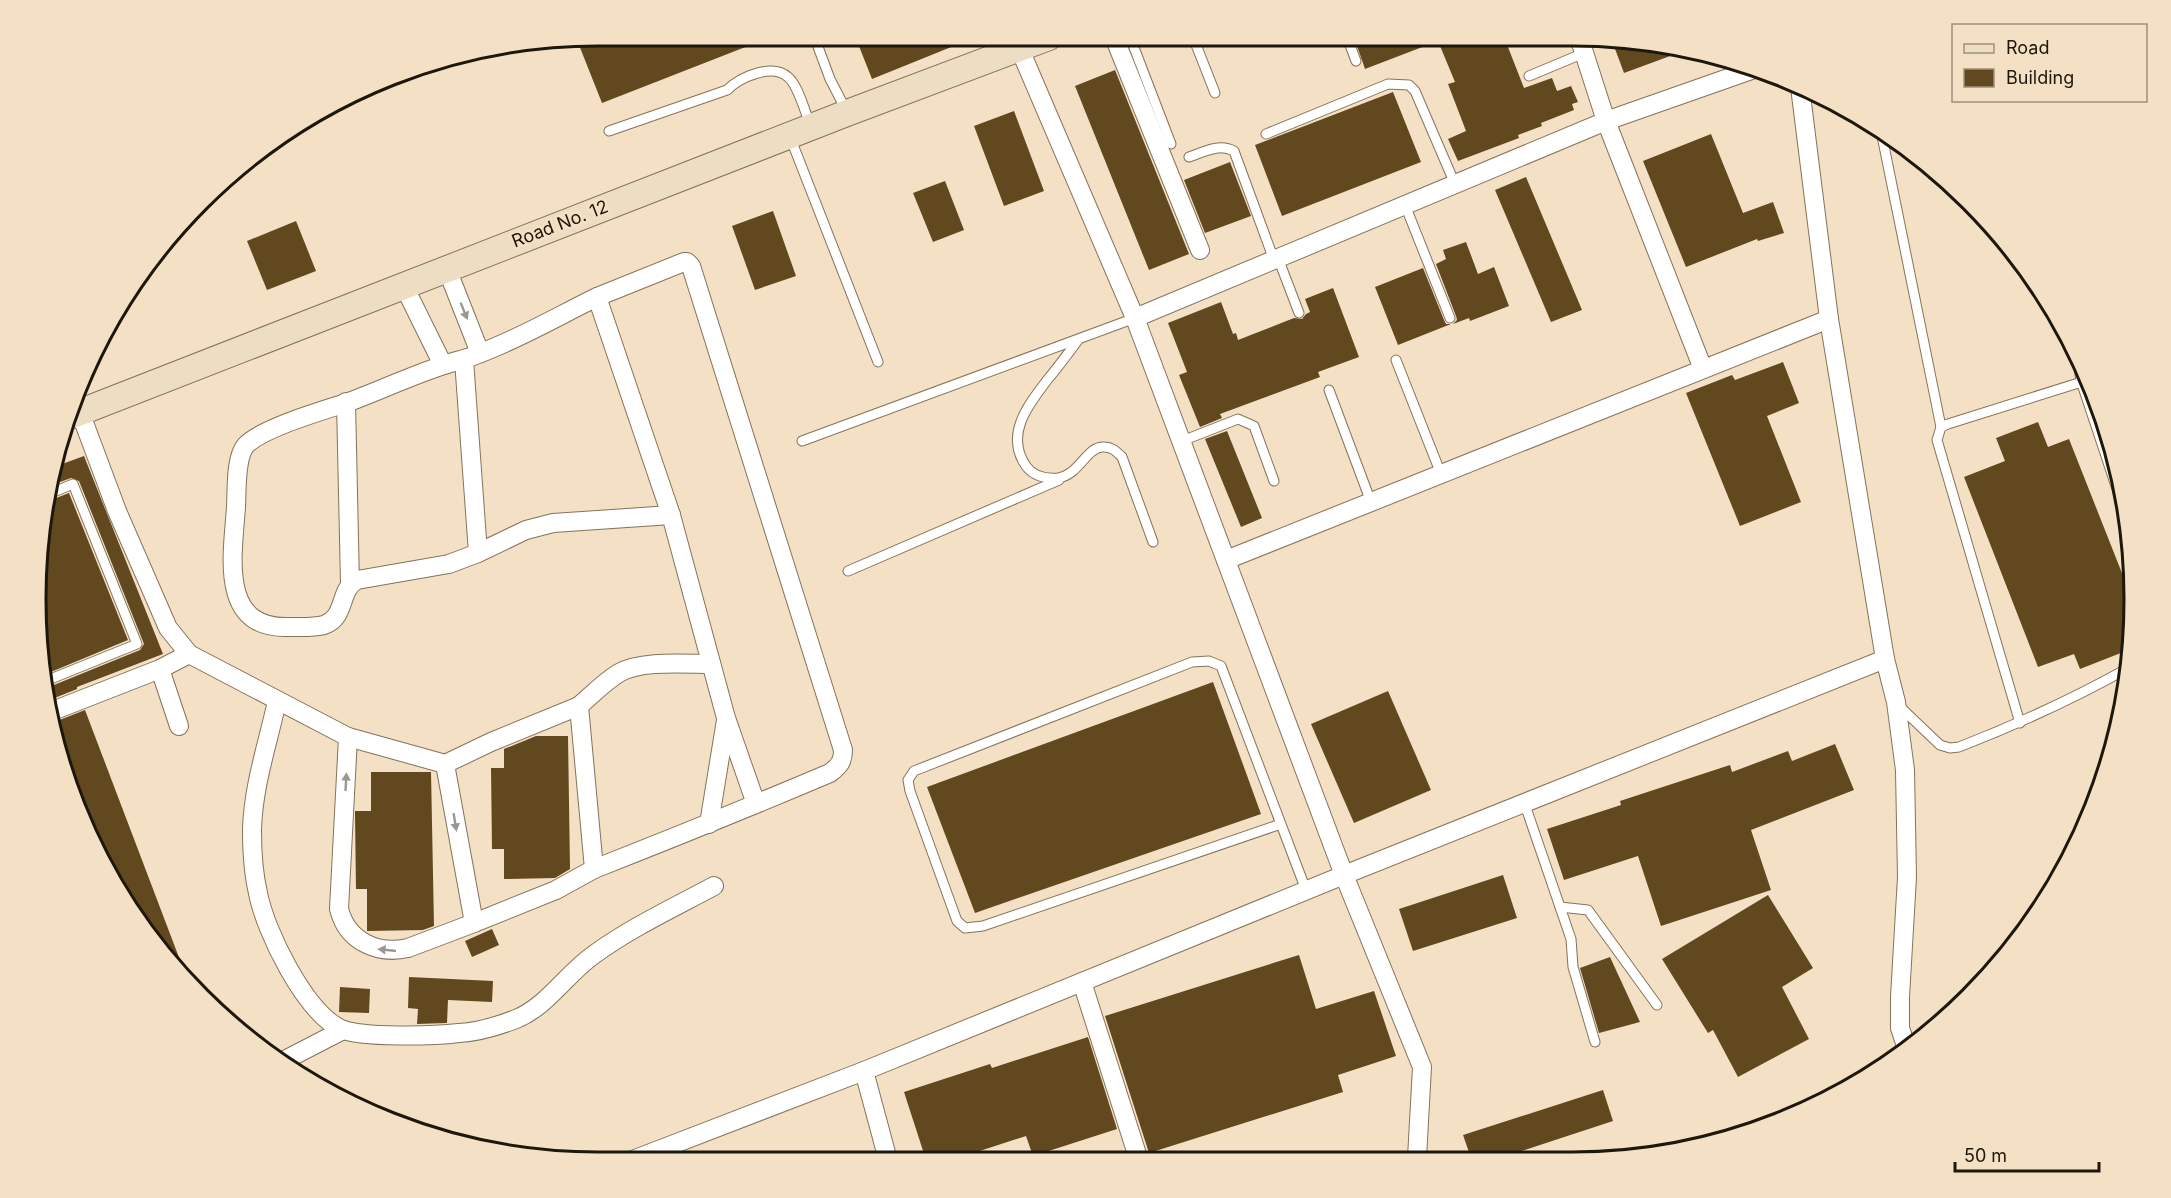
<svg xmlns="http://www.w3.org/2000/svg" width="2171" height="1198" font-family="Inter,sans-serif">
<style>
.building{fill:#62481e}
.lines{fill:none;stroke-linecap:round;stroke-linejoin:round}
.lane-casing{stroke:#857359;stroke-width:11}
.street-casing{stroke:#857359;stroke-width:20}
.secondary-casing{stroke:#857359;stroke-width:28}
.lane{stroke:#fff;stroke-width:9}
.street{stroke:#fff;stroke-width:18}
.secondary{stroke:#edddc2;stroke-width:26}
.oneway{fill:#9a9792}
.labels{text-anchor:middle;stroke-width:6;stroke-linejoin:round;paint-order:stroke}
.street-label{font-size:18px;fill:#1e170c;stroke:#f4e0c4}
.rim{fill:none;stroke:#1e170c;stroke-width:3}
</style>
<rect width="100%" height="100%" fill="#f4e0c4"/>
<g class="building">
<polygon points="599,36 771,36 771,37 602,103 577,40"/>
<polygon points="855,36 976,36 976,37 872,79"/>
<polygon points="1354,37 1504,37 1524,88 1552,78 1557,91 1571,86 1578,102 1572,104 1574,110 1541,123 1542,126 1518,135 1519,138 1458,161 1448,139 1466,131 1448,84 1455,82 1438,41 1365,69"/>
<polygon points="1611,38 1645,44 1681,52 1624,73"/>
<polygon points="1115,70 1189,254 1149,270 1075,86"/>
<polygon points="1393,92 1421,162 1282,216 1255,145"/>
<polygon points="1014,111 1044,191 1004,206 974,126"/>
<polygon points="1711,134 1743,213 1773,202 1784,233 1758,241 1757,239 1686,267 1643,161"/>
<polygon points="1230,162 1251,216 1205,233 1184,180"/>
<polygon points="1526,177 1582,310 1551,322 1495,190"/>
<polygon points="945,181 964,230 933,242 913,193"/>
<polygon points="773,211 796,276 755,290 732,226"/>
<polygon points="296,221 316,271 267,290 247,241"/>
<polygon points="1466,242 1478,274 1494,267 1509,306 1470,321 1469,318 1453,324 1457,320 1456,316 1436,264 1446,259 1443,250"/>
<polygon points="1423,268 1444,320 1446,324 1451,324 1398,345 1375,287"/>
<polygon points="1333,288 1359,357 1318,372 1320,377 1220,414 1222,418 1200,427 1179,375 1187,372 1168,323 1221,302 1233,334 1236,333 1238,340 1294,318 1302,319 1306,314 1310,312 1305,299"/>
<polygon points="1783,362 1799,403 1767,416 1801,502 1740,526 1686,393 1732,375 1735,380"/>
<polygon points="2038,422 2048,447 2069,439 2133,601 2131,649 2080,669 2074,654 2038,667 1964,477 2005,461 1996,438"/>
<polygon points="1227,431 1262,518 1241,527 1205,439"/>
<polygon points="84,456 163,654 77,687 77,689 52,699 49,687 140,650 144,644 79,481 71,478 52,485 54,467"/>
<polygon points="69,493 128,640 46,674 37,635 51,500"/>
<polygon points="1213,682 1261,814 975,913 927,787"/>
<polygon points="1388,691 1431,790 1354,823 1311,724"/>
<polygon points="85,710 183,968 177,971 79,814 57,721"/>
<polygon points="536,736 568,736 570,869 555,878 504,879 504,849 492,849 491,768 504,768 504,749"/>
<polygon points="1835,744 1854,790 1751,830 1771,890 1661,926 1638,856 1564,880 1547,829 1621,805 1620,801 1730,765 1732,772 1788,751 1792,761"/>
<polygon points="371,772 431,772 434,926 423,930 367,931 367,889 356,889 355,815 355,811 371,811"/>
<polygon points="1503,875 1517,918 1413,951 1399,909"/>
<polygon points="1768,895 1813,968 1782,987 1809,1039 1738,1077 1713,1030 1708,1033 1662,959"/>
<polygon points="492,929 499,945 472,957 465,941"/>
<polygon points="1299,955 1316,1009 1374,991 1396,1056 1338,1075 1343,1092 1149,1153 1105,1016"/>
<polygon points="1610,957 1640,1022 1599,1033 1580,968"/>
<polygon points="409,977 493,981 492,1002 448,1000 447,1023 417,1024 418,1009 408,1008"/>
<polygon points="340,987 370,989 369,1013 339,1012"/>
<polygon points="1088,1037 1117,1129 1033,1156 1026,1136 952,1160 926,1160 904,1092 990,1064 992,1068"/>
<polygon points="1603,1090 1613,1121 1500,1158 1471,1158 1463,1135"/>
</g>
<g class="lines">
<g class="lane-casing">
<g id="lane">
<polyline points="814,36 830,79 846,110"/>
<polyline points="1130,37 1171,144"/>
<polyline points="1193,37 1215,93"/>
<polyline points="1347,37 1356,61"/>
<polyline points="1529,76 1584,53"/>
<path d="M609,131L727,90C740,77 772,63 788,77C798,85 805,112 810,124"/>
<polyline points="1881,131 1941,427"/>
<polyline points="1266,134 1388,84 1409,85 1415,91 1455,184"/>
<polyline points="790,137 878,362"/>
<path d="M1189,157C1204,152 1219,143 1234,151L1274,260"/>
<polyline points="1405,205 1450,318"/>
<polyline points="1278,258 1299,313"/>
<path d="M1079,339C1069,352 1059,366 1048,379C1029,404 1004,434 1026,466C1033,476 1046,479 1058,478C1079,475 1086,448 1102,447C1111,446 1116,451 1122,457L1153,542"/>
<polyline points="2077,351 2081,381 2127,519"/>
<polyline points="1396,360 1441,474"/>
<polyline points="1329,390 1371,502"/>
<polyline points="802,441 1135,318"/>
<polyline points="1182,441 1238,419 1254,426 1274,481"/>
<polyline points="848,571 1059,480"/>
<polyline points="48,680 137,644 73,484 51,493"/>
<path d="M1898,705L1940,745L1950,748L1959,747C2018,724 2075,698 2130,667"/>
<polyline points="2020,723 1937,440 1941,427 1948,424 2088,380"/>
<polyline points="1524,802 1571,939 1573,967 1595,1042"/>
<polyline points="1281,824 983,926 965,928 957,921 910,791 908,780 914,771 1192,662 1209,661 1221,666 1306,890"/>
<polyline points="1560,907 1588,910 1657,1005"/>
</g>
</g>
<g class="street-casing">
<g id="street">
<polyline points="1114,37 1200,250"/>
<polyline points="1579,37 1606,121 1703,369"/>
<polyline points="1015,38 1135,318 1344,875 1422,1067 1417,1158"/>
<polyline points="1800,87 1829,319 1885,659 1896,702 1905,770 1907,877 1900,997 1900,1028 1907,1049"/>
<polyline points="447,269 480,353"/>
<polyline points="404,286 443,365"/>
<path d="M597,297C558,316 519,339 478,354C467,359 455,361 444,365C410,376 379,391 346,403C321,411 263,428 246,445C235,457 237,491 236,507C233,553 218,629 288,627C300,627 313,628 324,625C347,617 338,590 357,580L449,564L478,553L526,530L553,523L671,515"/>
<polyline points="1135,318 1606,121 1757,68"/>
<polyline points="464,360 478,553"/>
<polyline points="346,402 350,584"/>
<polyline points="80,412 117,511 168,628 189,654 348,737 445,764 491,742 579,706 594,869 556,890 474,923"/>
<polyline points="1226,560 1829,319"/>
<polyline points="160,669 179,726"/>
<path d="M277,701C268,743 253,786 252,830C252,851 253,872 258,893C265,931 305,1012 341,1029C362,1038 434,1036 459,1033C478,1032 498,1026 516,1019C546,1007 566,975 592,956C630,928 673,908 714,886"/>
<path d="M579,706C592,695 604,682 619,673C641,660 685,664 711,664"/>
<polyline points="55,710 160,669 189,654"/>
<path d="M348,737L339,909C347,941 377,955 408,948L474,923L445,764"/>
<polyline points="709,824 726,720"/>
<path d="M594,869C673,838 752,806 830,773C839,766 843,762 843,750L691,266L687,262H684L597,297L671,515L726,718L756,804"/>
<polyline points="1082,982 1136,1151"/>
<polyline points="285,1060 343,1030"/>
<polyline points="864,1071 888,1160"/>
<polyline points="630,1161 864,1071 1344,875 1885,659"/>
</g>
</g>
<g class="secondary-casing">
<polyline id="secondary" points="73,415 847,113 1049,37"/>
</g>
<use href="#lane" class="lane"/>
<use href="#street" class="street"/>
<use href="#secondary" class="secondary"/>
</g>
<defs><path id="oneway-solid" d="M-6-.8H1V-3.2L6.5 0L1 3.2V.8H-6Z" transform="scale(1.5)"/></defs>
<g class="oneway">
<use href="#oneway-solid" transform="translate(464 311) rotate(68)"/>
<use href="#oneway-solid" transform="translate(346 782) rotate(-87)"/>
<use href="#oneway-solid" transform="translate(455 822) rotate(81)"/>
<use href="#oneway-solid" transform="translate(387 950) rotate(-174)"/>
</g>
<g class="labels">
<g class="street-label">
<text transform="translate(560 224) rotate(-21)" y="6">Road No. 12</text>
</g>
</g>
<path d="M0 0H2171V1198H0ZM598 46H1572A552 552 0 0 1 2124 598V600A552 552 0 0 1 1572 1152H598A552 552 0 0 1 46 600V598A552 552 0 0 1 598 46Z" fill="#f4e0c4" fill-rule="evenodd"/>
<path class="rim" d="M598 46H1572A552 552 0 0 1 2124 598V600A552 552 0 0 1 1572 1152H598A552 552 0 0 1 46 600V598A552 552 0 0 1 598 46Z"/>
<rect x="1952" y="24" width="195" height="78" fill="#f4e0c4" stroke="#9e907a" stroke-width="1.5"/>
<rect x="1964" y="44" width="30" height="9" fill="#edddc2" stroke="#9e907a" stroke-width="1.5"/>
<text x="2006" y="54" font-size="18" fill="#1e170c">Road</text>
<rect x="1964" y="69" width="30" height="18" fill="#62481e" stroke="#9e907a" stroke-width="1.5"/>
<text x="2006" y="84" font-size="18" fill="#1e170c">Building</text>
<path d="M1955 1162v9h144v-9" fill="none" stroke="#1e170c" stroke-width="3"/>
<text x="1964" y="1162" font-size="18" fill="#1e170c" stroke="#f4e0c4" stroke-width="4.5" paint-order="stroke">50 m</text>
</svg>
